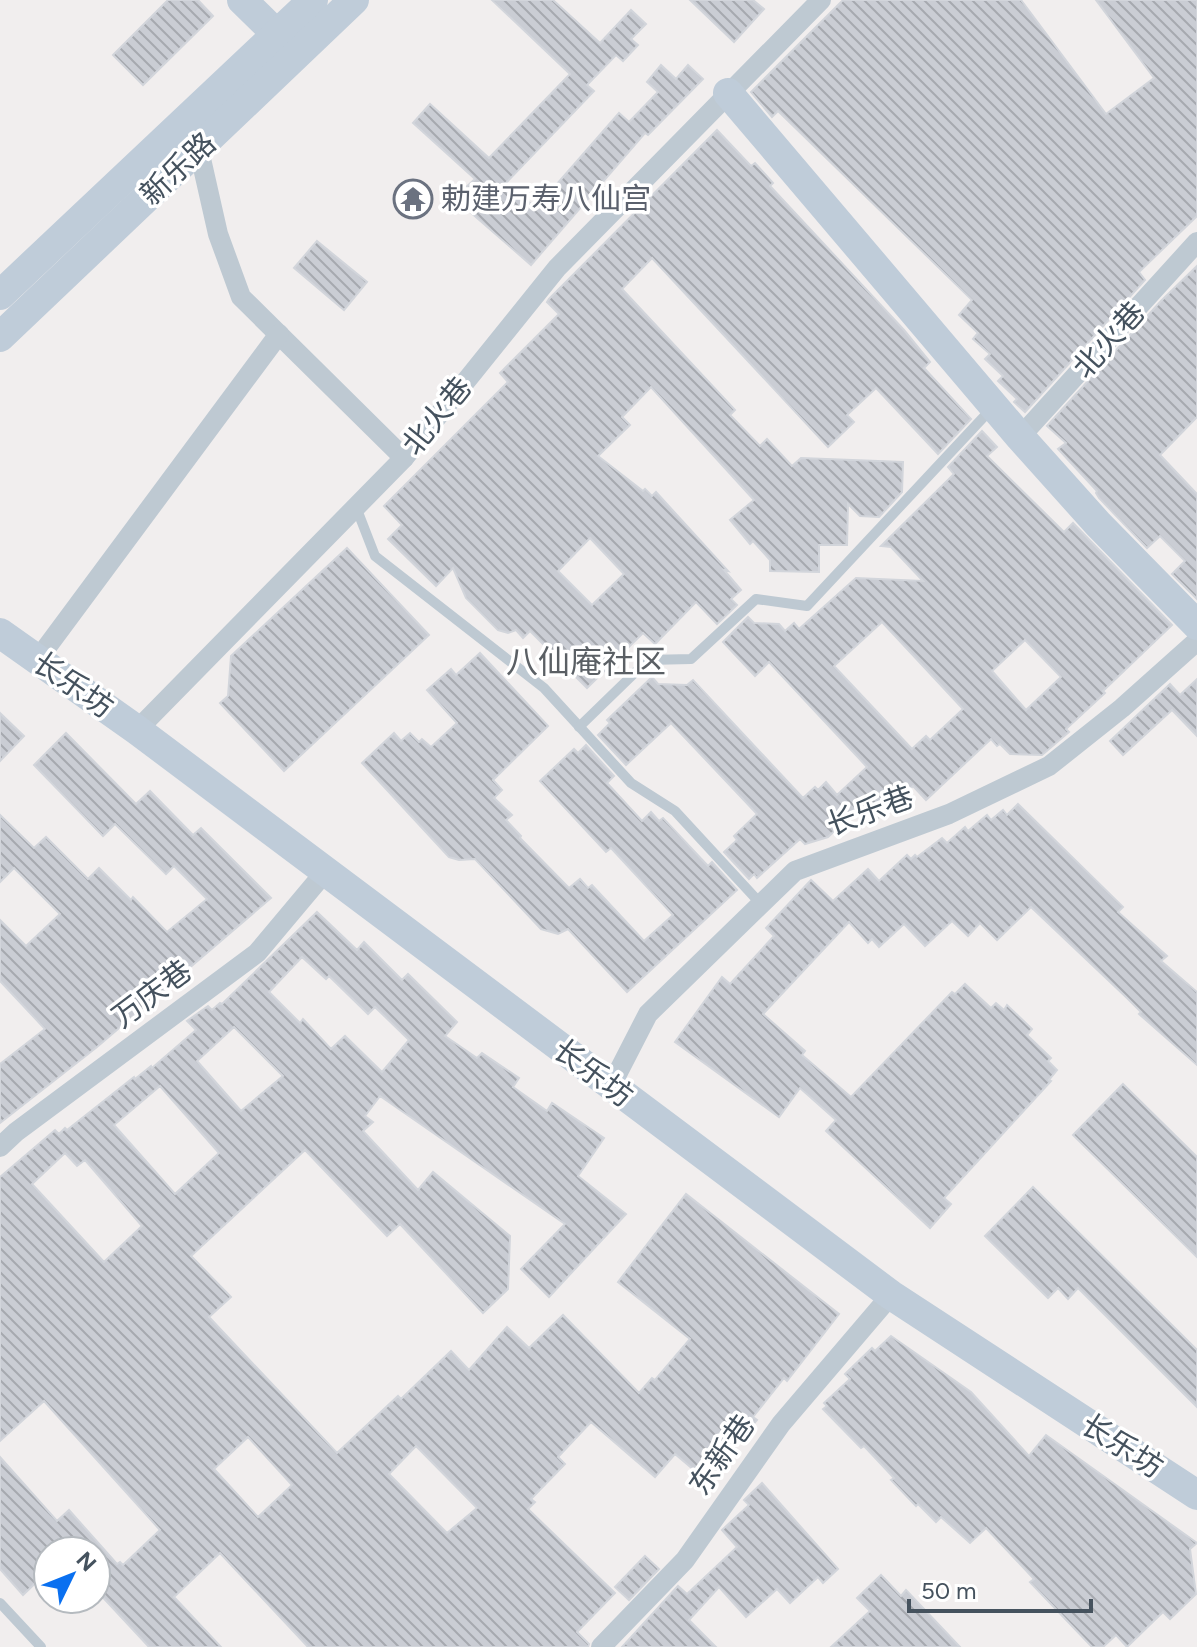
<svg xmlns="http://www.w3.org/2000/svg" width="1197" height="1647" font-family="Figtree,'Noto Sans SC',sans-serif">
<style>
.building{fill:url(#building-back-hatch);stroke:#d2d5db;stroke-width:2;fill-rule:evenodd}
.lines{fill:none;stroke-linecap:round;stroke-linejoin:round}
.lane{stroke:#bec9d2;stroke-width:10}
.street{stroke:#bec9d2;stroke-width:20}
.secondary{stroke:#bfccd9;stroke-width:30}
.labels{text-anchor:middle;stroke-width:7;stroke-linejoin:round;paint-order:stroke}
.street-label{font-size:30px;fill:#45525e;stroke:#fff}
.worship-label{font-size:30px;fill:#5b616d;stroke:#fff;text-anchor:start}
.neighbourhood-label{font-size:32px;fill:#5a5f64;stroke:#fff}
</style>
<defs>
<pattern id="building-back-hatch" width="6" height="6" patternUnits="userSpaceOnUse" patternTransform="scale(2)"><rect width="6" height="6" fill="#cacdd4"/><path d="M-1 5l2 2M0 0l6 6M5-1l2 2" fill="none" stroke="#a6a9af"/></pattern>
</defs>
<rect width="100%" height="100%" fill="#f1eeee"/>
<g class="building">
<polygon points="168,0 198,0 213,16 143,85 113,55"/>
<polygon points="492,0 553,0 600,43 631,10 646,24 631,39 638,45 623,61 616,55 587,85 594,91 506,183 536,208 619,113 629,122 658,92 647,82 661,65 676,79 688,65 703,79 648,135 645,133 531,265 454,198 475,179 413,123 430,104 489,158 570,74"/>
<polygon points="690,0 753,0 764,9 734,42"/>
<polygon points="843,0 1021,0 1106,114 1154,78 1096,0 1197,0 1197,216 1139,272 1145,280 1025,412 1014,402 1017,399 998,381 1003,376 985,359 990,354 973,339 978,333 959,315 972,300 778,111 772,117 751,92"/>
<path d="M717,130L751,166L755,163L773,183L770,186L904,330L930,362L924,368L971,419L938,454L876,388L847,415L854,422L828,447L652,258L622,289L735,410L730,415L760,446L767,439L792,466L801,458L903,462L902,492L879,517L860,516L848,504L847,545H819V572L770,571V560L753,541L750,544L730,520L754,500L651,387L622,417L630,425L598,456L643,491L645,489L652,496L656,492L728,571L724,570L741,590L731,599L737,605L717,624L696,602L655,644L643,633L587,688L530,631L523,638L516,630L508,633L498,630L466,598L453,568L436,586L388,539L402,525L384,506L508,382L500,373L559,314L547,302L549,299ZM590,538L624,574L592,605L558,571Z"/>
<polygon points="317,241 367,282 344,310 294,268"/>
<polygon points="1197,266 1197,417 1160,455 1197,494 1197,599 1172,574 1185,561 1160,536 1147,548 1099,498 1096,493 1097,491 1058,449 1066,443 1047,426 1161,301"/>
<path d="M982,431L997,447L987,456L1064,532L1073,523L1172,625L1103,691L1105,693L1066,729L1069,732L1042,755L1010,754L1000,744L997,746L991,739L926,800L913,786L875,821L866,824L855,812L828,837L805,844L800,839L757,878L754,874L749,879L724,852L737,840L734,836L757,814L671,723L626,765L598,735L610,723L607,720L652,677L658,684L687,685L693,680L803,798L815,787L818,790L826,782L837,795L867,767L769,662L755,676L723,642L748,617L754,623L779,624L785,631L794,623L799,629L856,578L923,581L891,547L881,546L954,474L948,467ZM882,622L963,709L930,740L926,736L912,749L834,666ZM1025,640L1061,677L1026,710L992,671Z"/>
<polygon points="347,548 429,635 284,771 220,703 228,696 231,656"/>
<polygon points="480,653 548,726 493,780 502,790 494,798 512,815 506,820 521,836 520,838 569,888 580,879 588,888 592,885 644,941 673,915 611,848 606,852 540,781 574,749 578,753 586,745 614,776 607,783 642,821 651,812 659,821 663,818 708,866 712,862 737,890 627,992 568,929 558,934 541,929 475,859 459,860 449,857 362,763 394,733 401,741 410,733 419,742 422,739 431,747 457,723 427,690 451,669 456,675"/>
<polygon points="1197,679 1197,736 1172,710 1123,755 1110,741 1170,684 1180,695"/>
<polygon points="0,713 24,736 0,761"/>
<polygon points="66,733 136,804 150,791 193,835 201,828 271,898 97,1047 0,1123 0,1064 45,1029 0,981 0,920 26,946 60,914 14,868 0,882 0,815 34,848 46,837 88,879 99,868 131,900 133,897 167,932 207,899 174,866 166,874 115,824 103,836 34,765"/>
<polygon points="1018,804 1123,907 1118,912 1167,956 1161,961 1197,992 1197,1065 1139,1014 1141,1012 1127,998 1031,907 997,940 980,923 968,936 952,921 925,946 904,924 879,947 872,939 868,943 849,922 763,1014 805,1051 802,1055 851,1097 952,992 955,994 965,984 991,1008 996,1003 1004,1010 1007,1005 1032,1029 1027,1035 1051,1058 1048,1061 1057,1070 1049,1080 1051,1081 944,1198 951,1204 930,1228 826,1131 836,1120 800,1088 779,1117 675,1042 722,977 730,984 774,936 766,928 811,880 833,901 868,869 879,881 907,855 911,859 915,855 917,857 942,838 947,843 965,827 968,831 987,815 991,820 1003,810 1007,815"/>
<path d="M317,912L357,950L364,942L402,980L408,974L457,1022L445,1036L477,1058L482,1053L519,1078L513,1087L547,1111L552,1103L604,1138L578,1176L626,1214L549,1297L521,1269L565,1224L380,1096L365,1116L373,1122L363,1131L418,1190L433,1172L510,1236L508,1289L483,1313L400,1224L387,1236L305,1150L191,1256L231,1297L209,1317L337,1453L398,1396L401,1399L451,1351L469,1370L507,1327L529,1348L563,1315L639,1393L652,1378L655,1380L690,1339L618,1282L686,1194L839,1314L787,1381L784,1378L753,1417L757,1420L707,1481L675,1454L655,1477L591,1422L558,1457L565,1464L531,1499L535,1502L528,1509L615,1593L577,1632L589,1644L588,1647H308L220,1553L174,1597L221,1647H149L96,1590V1551H48V1571L23,1595L0,1569V1457L57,1521L69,1510L117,1564L120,1562L123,1565L160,1530L44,1401L0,1441V1177L55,1130L59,1134L65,1128L67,1130L134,1077L135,1079L151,1066L152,1068L196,1030L187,1021L208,1006L212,1010L220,1003L222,1004ZM302,957L326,979L329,976L368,1014L375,1007L409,1040L382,1072L345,1036L331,1049L303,1019L300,1023L269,992ZM234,1027L283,1076L241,1111L197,1061ZM160,1086L219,1153L175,1194L114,1125ZM65,1153L77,1166L85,1160L142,1226L104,1262L32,1184ZM248,1437L292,1485L258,1517L214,1469ZM416,1446L477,1508L447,1533L389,1474Z"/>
<polygon points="1123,1084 1197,1157 1197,1257 1073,1135"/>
<polygon points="1033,1187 1197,1350 1197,1407 1078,1288 1068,1299 1058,1288 1048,1298 985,1236"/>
<polygon points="891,1336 971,1392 1029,1456 1046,1435 1197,1543 1190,1549 1196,1594 1170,1619 1163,1612 1127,1647 1116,1635 1103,1647 1092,1647 1030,1582 1034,1579 986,1528 970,1543 941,1517 936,1522 918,1504 916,1506 891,1480 894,1478 864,1446 861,1448 823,1409 827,1406 824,1403 850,1379 845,1374 872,1348 875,1351"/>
<polygon points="762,1483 838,1569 823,1583 818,1577 790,1603 777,1589 746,1617 719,1587 689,1620 716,1647 622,1647 678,1586 687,1594 737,1547 722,1530 749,1505 744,1500"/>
<polygon points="645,1556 659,1569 629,1600 615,1587"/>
<polygon points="881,1575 901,1596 906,1590 960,1647 831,1647 870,1611 857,1598"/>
</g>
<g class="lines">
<g class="lane">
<polyline points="356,507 375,556 544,688 631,783 675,811 761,904"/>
<polyline points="579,727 648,660 691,659 756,599 807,606 993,407"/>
<polyline points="0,1603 41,1647"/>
</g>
<g class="street">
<polyline points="199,150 218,234 241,297 404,458"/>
<polyline points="1020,437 1197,242"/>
<polyline points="38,659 279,334"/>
<polyline points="137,730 404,458 557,268 821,0"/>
<polyline points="611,1086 648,1014 795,871 949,814 1049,766 1122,708 1197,641"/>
<polyline points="0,1147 16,1132 257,953 325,872"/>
<polyline points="601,1647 685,1560 781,1424 891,1295"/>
</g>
<g class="secondary">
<polyline points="242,0 291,48"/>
<polyline points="728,93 1020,437 1098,524 1197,625"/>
<polyline points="0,295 313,0"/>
<polyline points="0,337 354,0"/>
<polyline points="0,633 137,730 891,1295 1197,1495"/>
</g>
</g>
<defs>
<g id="temple-ring" transform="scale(2)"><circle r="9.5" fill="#fff" stroke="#6b7280" stroke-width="1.5"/><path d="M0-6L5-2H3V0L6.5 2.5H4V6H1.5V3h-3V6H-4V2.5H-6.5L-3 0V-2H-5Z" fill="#6b7280"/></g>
</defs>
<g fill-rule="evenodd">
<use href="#temple-ring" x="413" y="199"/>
</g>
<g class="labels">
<g class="street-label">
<text transform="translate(178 169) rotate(-43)" y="10">新乐路</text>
<text transform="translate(1109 340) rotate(-48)" y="10">北火巷</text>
<text transform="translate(437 416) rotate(-51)" y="10">北火巷</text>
<text transform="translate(73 685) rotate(35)" y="10">长乐坊</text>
<text transform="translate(870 811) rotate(-20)" y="10">长乐巷</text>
<text transform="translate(152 994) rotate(-37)" y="10">万庆巷</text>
<text transform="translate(593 1073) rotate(37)" y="10">长乐坊</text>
<text transform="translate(1122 1446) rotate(33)" y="10">长乐坊</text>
<text transform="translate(722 1455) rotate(-55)" y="10">东新巷</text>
</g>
<g class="worship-label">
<text x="441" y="209">勅建万寿八仙宫</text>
</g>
<g class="neighbourhood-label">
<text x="586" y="673">八仙庵社区</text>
</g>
</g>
<g transform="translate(72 1575) rotate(47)"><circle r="38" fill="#ffffff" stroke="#b5babf" stroke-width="2"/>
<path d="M0-6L14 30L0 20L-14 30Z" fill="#0a70f0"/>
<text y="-12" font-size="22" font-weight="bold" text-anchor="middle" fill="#45525e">N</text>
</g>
<path d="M909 1599v12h182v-12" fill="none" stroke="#45525e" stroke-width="4"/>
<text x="921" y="1599" font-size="24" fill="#45525e" stroke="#ffffff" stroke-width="6" paint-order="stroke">50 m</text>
</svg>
